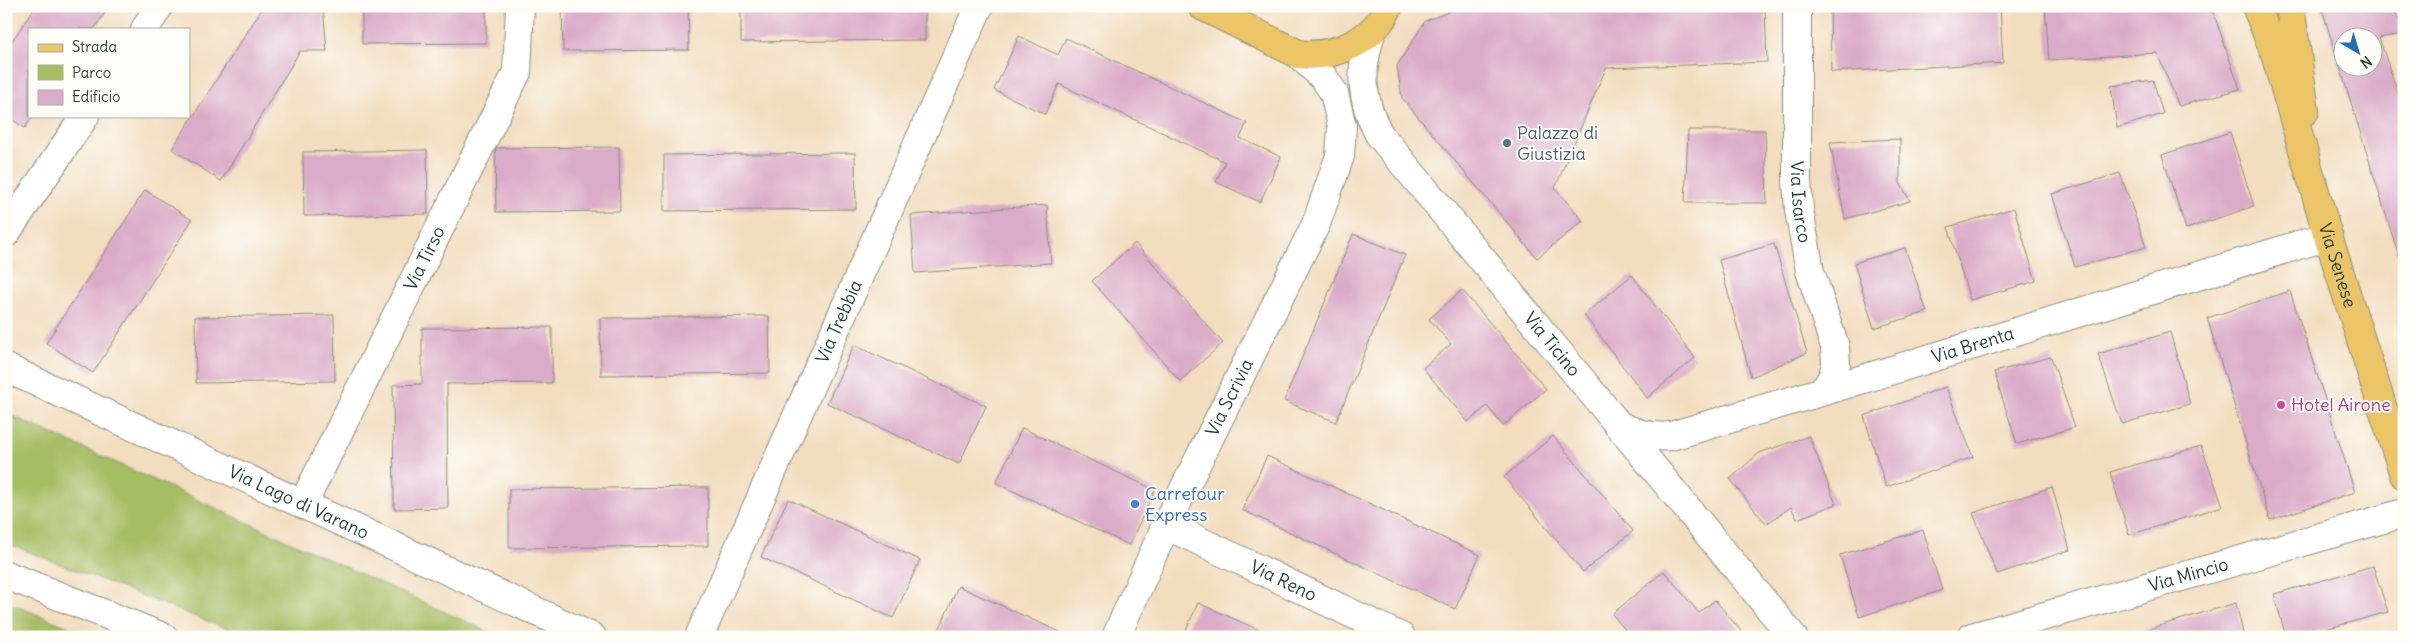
<svg xmlns="http://www.w3.org/2000/svg" width="2410" height="643" font-family="Delius,sans-serif">
<style>
.green{fill:#a5bd63;stroke:#627d4c}
.building{fill:#dbacc9;fill-rule:evenodd}
.lines{fill:none;stroke-linecap:round;stroke-linejoin:round}
.minor-casing{stroke:#898d7a;stroke-width:30}
.major-casing{stroke:#898d7a;stroke-width:30}
.minor{stroke:#fff;stroke-width:28}
.major{stroke:#edc569;stroke-width:28}
.service-dot{fill:#5c6f8a;stroke:#fdfcf7;stroke-width:2}
.hotel-dot{fill:#d1479c;stroke:#fdfcf7;stroke-width:2}
.shop-dot{fill:#3f7fe0;stroke:#fdfcf7;stroke-width:2}
.labels{text-anchor:middle;stroke-width:4;stroke-linejoin:round;paint-order:stroke}
.service-label{font-size:18px;fill:#4e5e75;stroke:#fdfcf7;text-anchor:start}
.street-label{font-size:18px;fill:#1f3d34;stroke:#fdfcf7}
.hotel-label{font-size:18px;fill:#b23c85;stroke:#fdfcf7;text-anchor:start}
.shop-label{font-size:18px;fill:#366cbe;stroke:#fdfcf7;text-anchor:start}
</style>
<rect width="100%" height="100%" fill="#fdfcf7"/>
<filter id="ink" filterUnits="userSpaceOnUse"><feTurbulence type="fractalNoise" baseFrequency=".02" numOctaves="2"/><feDisplacementMap in="SourceGraphic" scale="10" xChannelSelector="R" yChannelSelector="G"/><feConvolveMatrix kernelMatrix="1 2 1 2 8 2 1 2 1" color-interpolation-filters="sRGB"/></filter>
<filter id="wash" filterUnits="userSpaceOnUse"><feTurbulence type="fractalNoise" baseFrequency=".0096" numOctaves="4" result="noise"/><feDisplacementMap in="SourceGraphic" scale="20" xChannelSelector="R" yChannelSelector="G"/><feGaussianBlur stdDeviation="1.12" result="paint"/><feColorMatrix in="noise" values="0 0 0 0 0 0 0 0 0 0 0 0 0 0 0 0 0 1.4 0 .05"/><feComposite in="paint" operator="in"/></filter>
<g filter="url(#wash)">
<rect width="100%" height="100%" fill="#f3ddbf"/>
<g class="green">
<polygon points="6,413 500,637 248,637 6,543"/>
<polygon points="6,602 94,637 6,637"/>
</g>
<g id="blocks">
<g class="building">
<polygon points="36,6 101,6 107,10 94,29 29,29 29,116 33,116 25,128 6,116 6,50"/>
<polygon points="264,6 323,6 327,51 300,51 221,181 172,149"/>
<polygon points="362,6 486,6 486,43 362,44"/>
<polygon points="562,6 688,6 689,50 563,51"/>
<polygon points="741,6 925,6 925,40 741,42"/>
<polygon points="1463,6 1765,6 1767,62 1606,68 1555,188 1583,221 1537,258 1402,98 1397,66 1425,21"/>
<polygon points="1830,6 2000,6 2003,63 1831,72"/>
<polygon points="2045,6 2211,6 2240,89 2179,106 2157,53 2049,60"/>
<path d="M2321,6H2392L2404,30V34L2379,38L2404,110V273ZM2342,38H2372V68H2342Z"/>
<polygon points="1019,36 1058,55 1066,38 1247,123 1240,138 1281,157 1260,202 1216,182 1225,162 1059,84 1045,114 994,90"/>
<polygon points="2153,80 2163,114 2117,128 2111,86"/>
<polygon points="1688,130 1765,130 1767,203 1685,203"/>
<polygon points="2230,132 2254,206 2186,229 2162,155"/>
<polygon points="1900,139 1900,183 1910,201 1845,219 1830,142"/>
<polygon points="619,147 620,211 496,212 495,148"/>
<polygon points="427,150 428,214 304,216 303,152"/>
<polygon points="855,153 856,209 664,211 664,155"/>
<polygon points="2120,173 2146,247 2075,267 2052,194"/>
<polygon points="145,190 192,220 93,373 46,343"/>
<polygon points="1047,205 1051,263 915,273 911,215"/>
<polygon points="2014,208 2036,281 1970,300 1948,227"/>
<polygon points="1353,234 1405,255 1336,422 1284,401"/>
<polygon points="1135,243 1223,343 1180,381 1092,281"/>
<polygon points="1774,244 1807,353 1751,377 1719,260"/>
<polygon points="1905,248 1927,312 1874,328 1854,263"/>
<polygon points="1632,275 1695,358 1647,398 1584,315"/>
<polygon points="1462,290 1546,389 1503,426 1487,406 1468,422 1423,368 1451,344 1429,319"/>
<polygon points="2290,291 2355,492 2270,520 2207,318"/>
<polygon points="334,315 335,381 196,383 195,317"/>
<polygon points="769,316 770,373 601,375 600,318"/>
<polygon points="552,327 552,383 447,384 448,508 394,509 393,385 422,384 422,328"/>
<polygon points="2170,332 2190,404 2122,424 2098,354"/>
<polygon points="854,345 986,406 959,464 827,403"/>
<polygon points="2051,357 2075,427 2017,444 1994,372"/>
<polygon points="1946,387 1973,457 1886,487 1864,416"/>
<polygon points="1022,428 1155,490 1129,545 996,483"/>
<polygon points="1553,436 1633,531 1583,572 1504,477"/>
<polygon points="1809,436 1836,504 1797,519 1791,507 1766,524 1730,479 1759,453"/>
<polygon points="2201,446 2223,506 2129,535 2110,472"/>
<polygon points="1267,456 1480,555 1455,609 1242,510"/>
<polygon points="708,487 708,546 509,548 509,489"/>
<polygon points="2052,487 2070,550 1997,574 1973,513"/>
<polygon points="788,499 920,560 893,618 761,557"/>
<polygon points="1923,530 1942,590 1859,617 1840,555"/>
<polygon points="2373,566 2388,612 2296,637 2286,637 2274,594"/>
<polygon points="1664,571 1699,613 1715,600 1746,637 1631,637 1612,614"/>
<polygon points="958,586 1071,637 936,637"/>
<polygon points="1198,603 1275,637 1183,637"/>
<polygon points="2236,603 2244,637 2136,637 2135,633"/>
</g>
</g>
</g>
<g filter="url(#ink)">
<use href="#blocks" fill-opacity="0" stroke="#898d7a" stroke-width="1"/>
<g class="lines">
<g class="minor-casing">
<g id="minor">
<path id="s1" d="M1797,6V181L1799,210L1810,271L1835,347L1836,364L1833,376L1824,391"/>
<polyline points="145,29 159,6"/>
<path id="s2" d="M1372,31C1359,68 1360,99 1379,134L1793,637"/>
<polyline points="6,233 85,116"/>
<path id="s3" d="M6,368L592,637"/>
<path id="s4" d="M1618,425C1636,433 1650,438 1671,436L1824,391L2328,236"/>
<path id="s5" d="M303,504L517,72L520,6"/>
<path id="s6" d="M1166,525L1401,637"/>
<polyline points="6,575 163,637"/>
<path id="s7" d="M699,637L979,6"/>
<path id="s8" d="M1116,637L1166,525L1316,224L1340,156L1342,126L1334,93L1324,78L1298,54"/>
<path id="s9" d="M1972,637L2404,513"/>
</g>
</g>
<g class="major-casing">
<g id="major">
<path d="M1202,6L1298,54C1335,58 1373,42 1389,6"/>
<path id="s10" d="M2256,6L2275,54L2328,236L2404,475"/>
<polyline points="2290,6 2305,111"/>
</g>
</g>
<use href="#minor" class="minor"/>
<use href="#major" class="major"/>
</g>
</g>
<circle class="service-dot" cx="1507" cy="143" r="5"/>
<circle class="hotel-dot" cx="2281" cy="405" r="5"/>
<circle class="shop-dot" cx="1135" cy="504" r="5"/>
<g class="labels">
<g class="service-label">
<text x="1517" y="139">Palazzo di<tspan x="1517" dy="21">Giustizia</tspan></text>
</g>
<g class="street-label">
<text dy="6" stroke="none"><textPath href="#s1" startOffset="196">Via Isarco</textPath></text>
<text dy="6" stroke="none"><textPath href="#s5" startOffset="274">Via Tirso</textPath></text>
<text dy="6" stroke="none"><textPath href="#s10" startOffset="272">Via Senese</textPath></text>
<text dy="6" stroke="none"><textPath href="#s7" startOffset="345">Via Trebbia</textPath></text>
<text dy="6" stroke="none"><textPath href="#s2" startOffset="379">Via Ticino</textPath></text>
<text dy="6" stroke="none"><textPath href="#s4" startOffset="370">Via Brenta</textPath></text>
<text dy="6" stroke="none"><textPath href="#s8" startOffset="265">Via Scrivia</textPath></text>
<text dy="6" stroke="none"><textPath href="#s3" startOffset="322">Via Lago di Varano</textPath></text>
<text dy="6" stroke="none"><textPath href="#s9" startOffset="225">Via Mincio</textPath></text>
<text dy="6" stroke="none"><textPath href="#s6" startOffset="130">Via Reno</textPath></text>
</g>
<g class="hotel-label">
<text x="2291" y="411">Hotel Airone</text>
</g>
<g class="shop-label">
<text x="1145" y="500">Carrefour<tspan x="1145" dy="21">Express</tspan></text>
</g>
</g>
<rect width="2410" height="643" fill="none" stroke="#fdfcf7" stroke-width="25"/>
<rect x="28" y="28" width="162" height="90" fill="#fdfcf7" stroke="#a4b0a9"/>
<rect x="38" y="44" width="25" height="8" fill="#edc569" stroke="#a4b0a9"/>
<text x="72" y="52" font-size="15" fill="#1f3d34">Strada</text>
<rect x="38" y="65" width="25" height="15" fill="#a5bd63" stroke="#a4b0a9"/>
<text x="72" y="78" font-size="15" fill="#1f3d34">Parco</text>
<rect x="38" y="90" width="25" height="15" fill="#dbacc9" stroke="#a4b0a9"/>
<text x="72" y="102" font-size="15" fill="#1f3d34">Edificio</text>
<g transform="translate(2358 52) rotate(142)"><circle r="24" fill="#fdfcf7" stroke="#a4b0a9"/>
<path d="M0-4L9 19L0 12L-9 19Z" fill="#1f6fb2"/>
<text y="-8" font-size="14" font-weight="bold" text-anchor="middle" fill="#1f3d34">N</text>
</g>
</svg>
